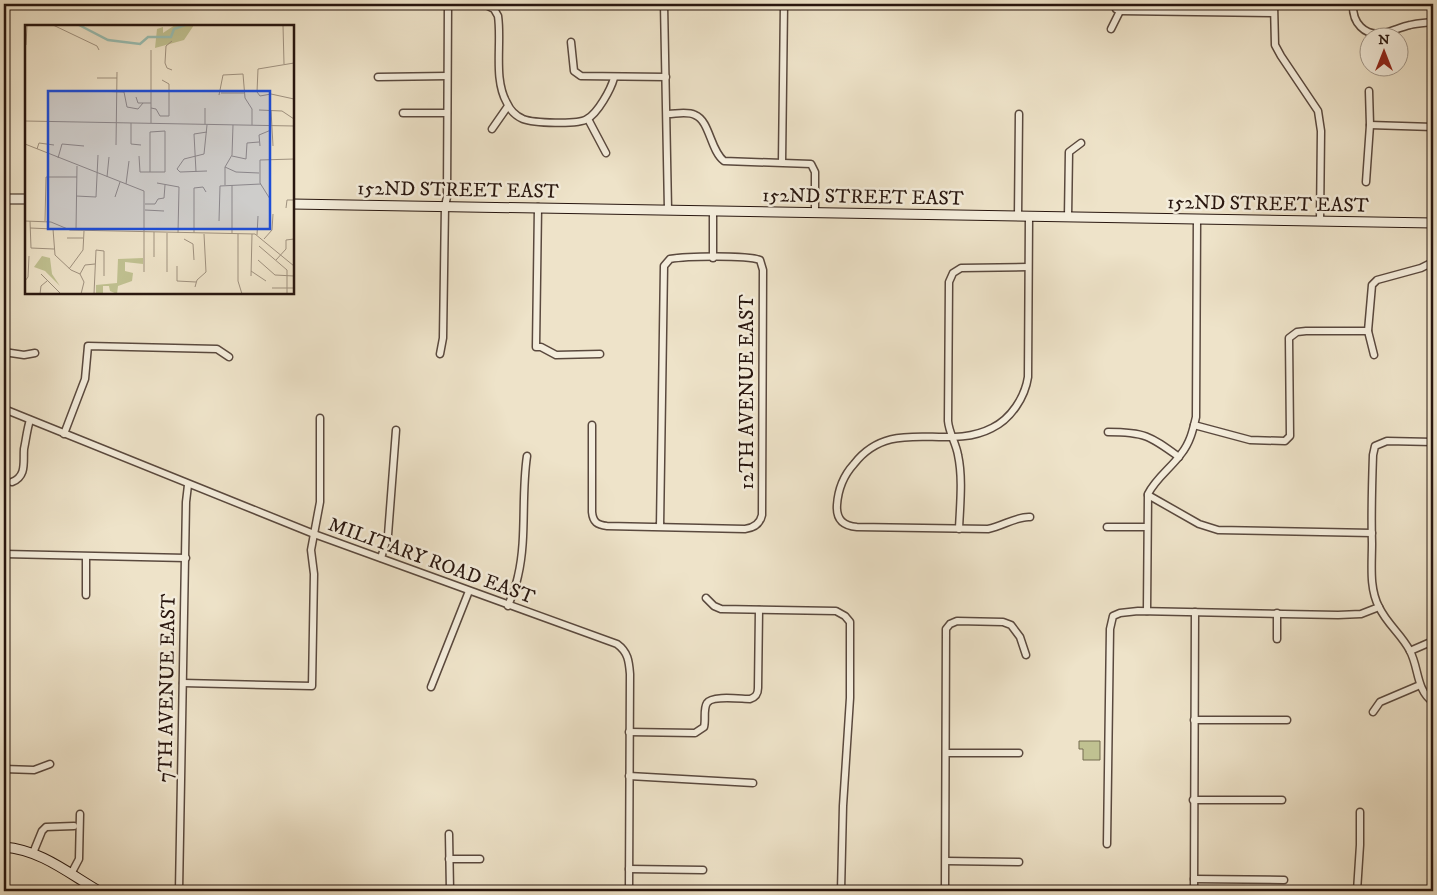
<svg xmlns="http://www.w3.org/2000/svg" width="1437" height="895" font-family="'IM FELL DW Pica',serif">
<style>
.green{fill:#c0c191;stroke:#746c50}
.lines{fill:none;stroke-linecap:round;stroke-linejoin:round}
.street-casing{stroke:#5a493e;stroke-width:9}
.secondary-casing{stroke:#28160f;stroke-width:11}
.street{stroke:#f4eddc;stroke-width:6}
.secondary{stroke:#f4eddc;stroke-width:9}
.labels{text-anchor:middle;stroke-width:5;stroke-linejoin:round;paint-order:stroke}
.street-label{font-size:20px;fill:#28160f;stroke:#f4eddc}
.inset-river{fill:none;stroke:#99beb3;stroke-width:2.5}
.inset-road{fill:none;stroke:#9f917f;stroke-width:1}
.view{fill:#1d4ed8;fill-opacity:0.15;stroke:#1d4ed8;stroke-width:2.5}
.inset-edge{fill:none;stroke:#28160f;stroke-width:2.5}
</style>
<rect width="100%" height="100%" fill="#eee3c9"/>
<filter id="stains"><feTurbulence type="fractalNoise" baseFrequency=".004" numOctaves="4"/><feColorMatrix values="0 0 0 0 .2 0 0 0 0 .09 0 0 0 0 .02 0 0 0 .5 -.17"/></filter>
<radialGradient id="worn" r=".72"><stop offset=".6" stop-color="#630" stop-opacity="0"/><stop offset="1" stop-color="#630" stop-opacity=".3"/></radialGradient>
<polygon class="green" points="1079,741 1100,741 1100,760 1083,760 1083,749 1079,749"/>
<g class="lines">
<g class="street-casing">
<g id="street">
<path d="M484,4L494,9L498,16C502,43 493,79 507,103C510,110 516,116 523,119C533,123 578,125 587,119C598,113 611,89 614,78"/>
<polyline points="664,4 668,210"/>
<polyline points="1114,4 1116,9 1120,11"/>
<polyline points="1274,4 1275,45 1281,56 1318,111 1321,131 1320,221"/>
<path d="M1353,4C1352,22 1364,37 1384,33C1393,31 1401,27 1410,25C1418,23 1425,23 1433,22"/>
<polyline points="1120,11 1273,13"/>
<polyline points="1194,11 1194,4"/>
<polyline points="1111,29 1120,11"/>
<polyline points="571,42 574,71 581,76 666,77"/>
<polyline points="378,77 447,76"/>
<polyline points="403,113 447,113"/>
<path d="M668,114C676,114 687,111 695,115C710,121 710,150 724,161L811,164L815,172V212"/>
<polyline points="588,119 606,153"/>
<polyline points="1370,125 1433,127"/>
<polyline points="492,129 508,106"/>
<polyline points="782,162 784,4"/>
<polyline points="1366,182 1370,125 1369,91"/>
<polyline points="538,207 536,347 541,347 556,355 600,354"/>
<polyline points="1018,216 1019,114"/>
<path d="M1029,217L1028,377C1025,397 1011,419 992,428C946,452 892,415 854,464C844,475 838,490 837,505C836,520 844,526 857,527L988,529C1003,526 1017,516 1030,517"/>
<polyline points="1068,217 1069,152 1081,143"/>
<polyline points="713,258 713,211"/>
<polyline points="4,352 24,355 35,353"/>
<polyline points="440,354 443,338 445,206 447,197 448,4"/>
<polyline points="1374,355 1368,331 1372,285 1377,280 1421,268 1433,262"/>
<path d="M4,409L314,534L617,644C628,652 629,661 630,674L629,891"/>
<path d="M592,425V512C593,522 597,525 607,526L745,529C754,528 760,524 762,515L763,270L760,260C746,255 686,256 670,259L664,266L660,527"/>
<polyline points="1194,425 1250,440 1285,441 1290,436 1289,338 1297,332 1306,331 1368,331"/>
<path d="M1108,432C1145,432 1150,436 1179,457"/>
<polyline points="64,434 85,379 88,346 217,349 229,357"/>
<path d="M1433,442L1387,441L1375,446L1373,455C1372,484 1371,514 1372,543C1372,565 1369,588 1379,607C1387,624 1402,635 1410,651C1419,668 1416,690 1433,702"/>
<path d="M12,482C27,476 23,462 24,449C26,440 27,429 30,420"/>
<polyline points="1148,495 1199,524 1218,530 1372,533"/>
<polyline points="1107,527 1147,527"/>
<path d="M959,529C960,505 963,478 958,455C956,443 949,433 948,421L949,282L953,273L961,268L1028,267"/>
<polyline points="4,554 186,558"/>
<polyline points="86,557 86,595"/>
<polyline points="381,558 388,535 396,430"/>
<polyline points="706,598 714,606 721,609 836,611 845,616 850,622 850,698 843,806 841,891"/>
<path d="M508,606C512,596 516,586 518,576C527,538 521,496 527,456"/>
<path d="M1147,611L1148,494C1156,478 1171,468 1181,454C1190,443 1193,430 1196,417L1197,219"/>
<polyline points="1277,613 1277,639"/>
<polyline points="1410,651 1433,641"/>
<polyline points="183,683 312,686 314,574 311,550 320,502 320,418"/>
<polyline points="431,687 469,591"/>
<polyline points="1373,712 1380,702 1420,685"/>
<polyline points="1194,720 1287,720"/>
<path d="M629,732L695,733L704,727C706,720 703,709 707,703C712,695 741,699 750,699C756,697 758,694 758,688L759,610"/>
<polyline points="946,753 1019,753"/>
<polyline points="4,769 34,770 50,764"/>
<polyline points="629,776 753,783"/>
<polyline points="1193,800 1282,800"/>
<polyline points="449,834 450,891"/>
<polyline points="1107,844 1110,629 1113,616 1120,613 1138,611 1338,615 1361,614 1379,607"/>
<polyline points="33,853 42,831 46,827 74,826"/>
<polyline points="449,859 480,859"/>
<polyline points="946,861 1019,862"/>
<polyline points="629,869 703,870"/>
<polyline points="71,874 79,859 80,814"/>
<polyline points="1194,879 1284,880"/>
<polyline points="4,891 15,891"/>
<polyline points="179,891 186,502 188,485"/>
<polyline points="945,891 946,629 950,624 957,621 1003,622 1011,625 1020,637 1026,655"/>
<polyline points="1194,891 1195,612"/>
<polyline points="1357,891 1360,845 1360,812"/>
</g>
</g>
<g class="secondary-casing">
<g id="secondary">
<polyline points="4,199 26,199"/>
<polyline points="292,204 1433,223"/>
<path d="M4,847C41,850 68,873 99,891"/>
</g>
</g>
<use href="#street" class="street"/>
<use href="#secondary" class="secondary"/>
</g>
<g class="labels">
<g class="street-label">
<text transform="translate(458 189) rotate(1)" y="7">152ND STREET EAST</text>
<text transform="translate(863 196) rotate(1)" y="7">152ND STREET EAST</text>
<text transform="translate(1268 203) rotate(1)" y="7">152ND STREET EAST</text>
<text transform="translate(746 392) rotate(-90)" y="7">12TH AVENUE EAST</text>
<text transform="translate(432 560) rotate(20)" y="7">MILITARY ROAD EAST</text>
<text transform="translate(166 688) rotate(-89)" y="7">7TH AVENUE EAST</text>
</g>
</g>
<g transform="translate(25 25)">
<rect width="269" height="269" fill="#eee3c9"/>
<path d="M150,0H169L159,15L130,23L132,4L138,2V8ZM17,231L25,233L27,249L35,261L20,246L9,242ZM118,233V239L100,237V246L108,248L107,256L93,261L92,269L85,266L84,261H78V269L71,268V260L92,258L93,234Z" fill="#c0c191"/>
<path class="inset-river" d="M54,0L83,15L115,19L123,12H146L149,4L160,0"/>
<path class="inset-road" d="M28,0L72,21L74,25M258,0L259,39M147,16L141,21L140,38L142,43L147,45M1,20L2,0M269,38L233,44L232,67L235,71L246,69L269,74M72,53H92M137,55L144,59V91M73,66L99,67L102,82M196,68H219M194,70L198,50L218,49L220,73L227,84V100M111,72L113,78H126M102,82L113,84L118,78M126,83L131,84L135,91H144M234,85L257,86L269,94M246,85L248,121M0,96L269,101M106,98V119L116,120M126,98V25M180,99V83M182,100L179,129L159,134L152,144L155,147L182,146M0,119L119,166V247M91,120L92,47M235,121L234,110L246,105M12,124L14,118L29,120M114,131L115,147H140V106L125,107V147M207,131L221,134L222,118L234,117M33,133L37,119L59,121M200,142L211,147L234,148M171,147L169,109L182,107M82,152L84,132M132,158L154,162L153,208M101,159L104,136M200,160V142L207,130L208,100M51,171L71,172L73,130M90,172L95,157M245,174L235,158V135L269,134M120,179H130L133,174L139,173L140,160M261,183L262,175H269M120,185L139,186M0,196L26,197L45,205L230,209L269,241M5,196L6,223L29,224M20,196L21,152H52M194,196L195,161L236,159M5,203L28,204L30,230L46,245L55,249M51,205L52,141M129,207V232M169,208V163L178,162L181,167M207,209V160M213,209V256L217,269M232,210L233,191M42,213H58M159,214L168,219L169,235M239,214L247,205L248,189M234,221L262,245V269M233,235L250,250L269,251M251,235L261,224V215L269,214M152,241V256L171,257M44,244L58,225L59,206M226,246L241,256M142,247V208M16,249L36,269M55,249L59,257L56,269M55,249L60,240L70,239M226,251L227,209M0,256L3,252L4,231M170,262L172,255L181,247L179,209M247,263H269M15,269L16,261L22,256M69,269L71,225L79,226V251"/>
<path class="view" d="M23,66H245V204H23Z"/>
<rect width="269" height="269" class="inset-edge"/>
</g>
<rect width="1437" height="895" fill="none" stroke="#eee3c9" stroke-width="20"/>
<rect x="5" y="5" width="1427" height="885" fill="none" stroke="#28160f" stroke-width="2.5"/>
<rect x="10" y="10" width="1417" height="875" fill="none" stroke="#28160f"/>
<g transform="translate(1384 52)"><circle r="24" fill="#f4eddc" stroke="#a2978a"/>
<path d="M0-4L9 19L0 12L-9 19Z" fill="#8f2418"/>
<text y="-8" font-size="14" font-weight="bold" text-anchor="middle" fill="#28160f">N</text>
</g>
<rect width="100%" height="100%" filter="url(#stains)"/>
<rect width="100%" height="100%" fill="url(#worn)"/>
</svg>
